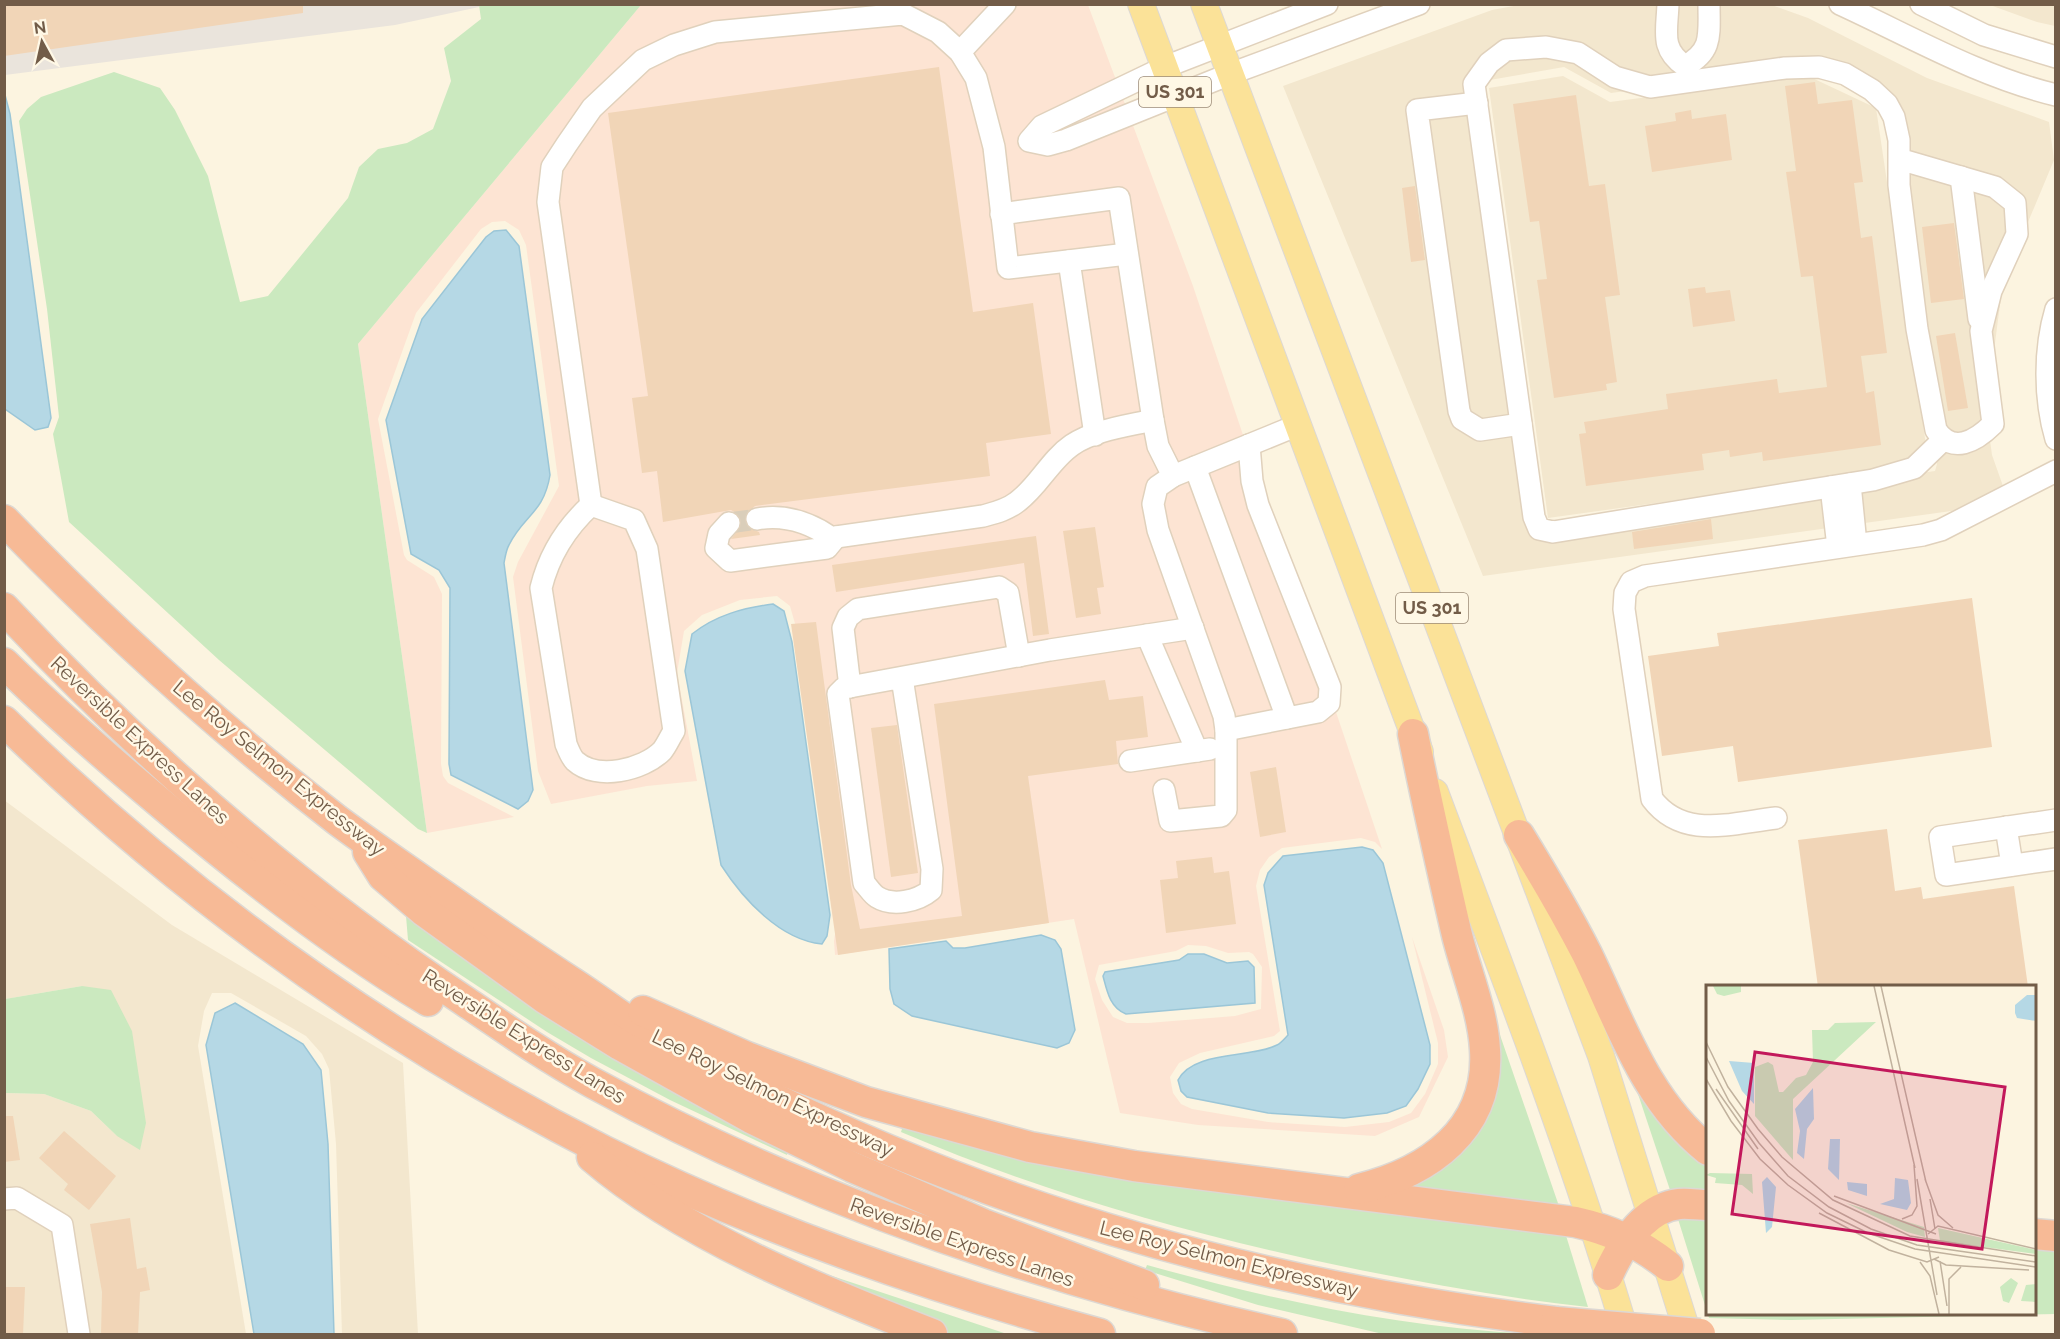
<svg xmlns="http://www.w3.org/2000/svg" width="2060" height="1339" font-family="Raleway,sans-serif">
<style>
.residential{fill:#f3e7ce;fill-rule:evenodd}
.commercial{fill:#fde4d3;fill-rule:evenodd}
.industrial{fill:#eae4dc}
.green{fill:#cbe9bf}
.water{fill:#b5d8e5;stroke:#9bc6d7;stroke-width:1.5}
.building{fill:#f1d5b7}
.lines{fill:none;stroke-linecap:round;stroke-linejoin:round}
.minor-tunnel{stroke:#daceba;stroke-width:21;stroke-dasharray:21 10;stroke-linecap:butt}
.minor-casing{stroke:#e0d1bc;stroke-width:24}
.major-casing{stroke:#ddd8d3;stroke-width:28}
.highway-casing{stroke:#ddd8d3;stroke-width:33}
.minor{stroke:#fff;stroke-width:21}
.major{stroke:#fbe298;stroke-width:26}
.highway{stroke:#f7ba96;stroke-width:30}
.highway-bridge-casing{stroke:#ddd8d3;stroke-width:33;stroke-linecap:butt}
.highway-bridge{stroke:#f7ba96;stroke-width:30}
.labels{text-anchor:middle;stroke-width:5;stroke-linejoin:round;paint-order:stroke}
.shield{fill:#fff8e6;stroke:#9c8b77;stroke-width:1.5}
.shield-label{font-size:18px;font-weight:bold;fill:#725c48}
.street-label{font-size:20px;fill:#725c48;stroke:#fff8e6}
.inset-road{fill:none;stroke:#c1b29e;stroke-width:1.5}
.view{fill:#c2185b;fill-opacity:0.15;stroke:#c2185b;stroke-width:3}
.inset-edge{fill:none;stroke:#725c48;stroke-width:3}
</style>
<rect width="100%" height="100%" fill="#fcf4e0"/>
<g class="residential">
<path d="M1769,4L1808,18L1927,78L2049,122L2054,160L2003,282L1986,411L1992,455L2009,503L1483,576L1283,86L1492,10L1519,5ZM1564,67L1611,93L1808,67L1881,101L1937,464L1935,471L1549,527L1540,519L1484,81Z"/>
<polygon points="1990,5 2055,5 2055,26 2037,22"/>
<polygon points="1563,76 1610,102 1808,76 1876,108 1929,465 1548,518 1489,88"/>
<polygon points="4,800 172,925 403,1063 418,1334 342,1334 336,1144 329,1069 322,1054 306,1036 231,993 212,993 204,1011 198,1046 246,1334 88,1334 66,1216 21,1189 5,1189 5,1093 44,1094 91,1111 117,1136 82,986 5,999"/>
<polygon points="16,1208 54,1231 70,1334 5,1334 4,1210"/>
</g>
<path class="commercial" d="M641,5H1088L1193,286L1382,849L1375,842L1361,838L1282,848L1269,857L1260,870L1256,886L1280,1031L1274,1036L1200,1053L1179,1063L1170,1077L1173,1093L1181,1104L1192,1109L1268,1122L1345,1127L1389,1122L1411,1113L1425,1094L1438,1064V1043L1412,937L1444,1030L1448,1057L1419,1117L1375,1136L1198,1125L1120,1113L1074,919L835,955L834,941L838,914L800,641L790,606L777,596L740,600L702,615L684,631L677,673L697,781L647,786L551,804L538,771L513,577L518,562L559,486L526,245L519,230L505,221L492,222L481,229L416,313L378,419L404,555L407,560L434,577L442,594L441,764L443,776L448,783L514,817L427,833L358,344ZM1188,945L1206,946L1228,953L1249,952L1253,954L1262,967L1261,1009L1235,1016L1148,1023H1127L1113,1017L1102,1000L1095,979L1099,965L1176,951Z"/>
<polygon class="industrial" points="479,4 479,7 395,25 5,75 4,5"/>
<g class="green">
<polygon points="479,5 641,5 358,344 427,833 418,829 219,660 69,522 53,434 59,417 47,309 19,121 27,109 41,97 114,72 160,88 175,110 208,176 240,302 268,296 348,198 359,167 378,149 407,143 433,129 451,81 444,48 481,19"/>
<polygon points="406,916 788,1150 787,1155 670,1100 591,1058 547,1032 408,940"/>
<polygon points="82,986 111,990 132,1031 146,1123 140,1150 117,1136 91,1111 44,1094 5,1093 5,999"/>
<polygon points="1500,1035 1560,1209 1405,1193 1412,1180 1447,1159 1490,1037"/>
<polygon points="1633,1079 1707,1162 1707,1193 1670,1190"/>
<path d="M904,1122L1564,1229L1588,1307C1512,1299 1436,1285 1360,1270C1203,1238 1048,1195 901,1132Z"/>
<polygon points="1707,1213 1708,1314 2034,1314 2035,1241 2055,1243 2055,1314 1791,1320 1709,1318 1678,1219"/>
<path d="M1147,1265C1272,1300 1400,1327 1530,1334H1383L1258,1305L1145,1270Z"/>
<polygon points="817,1271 1007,1334 948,1334 814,1278"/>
</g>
<g class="water">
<polygon points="4,91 10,114 51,418 48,427 35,430 5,409"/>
<path d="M506,230L519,246L550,475C544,513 523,516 509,545C506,550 505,558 504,563L533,790L528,801L518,809L451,775L449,764L450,588L439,570L411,554L386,420L422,319L486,237L494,231Z"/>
<path d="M773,604L784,611L792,642L830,915L827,936L822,944C780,940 743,899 721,865L685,671L692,634C716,615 743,608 773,604Z"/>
<path d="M1362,847L1373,850L1383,863L1430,1045V1064L1418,1089L1406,1106L1387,1113L1344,1118L1268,1113L1187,1097L1181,1091L1178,1080C1194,1050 1250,1059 1277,1045C1281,1043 1285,1038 1288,1035L1264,885L1268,873L1283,856Z"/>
<polygon points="1041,935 1055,940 1061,949 1075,1030 1069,1043 1057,1048 912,1016 894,1004 890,989 889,949 946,941 953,948 965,948"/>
<path d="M1188,954H1204L1227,963L1248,961L1254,967L1255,1003L1126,1014C1110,1008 1107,991 1103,976L1105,972L1179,960Z"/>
<polygon points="235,1003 303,1044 321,1070 328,1144 334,1334 254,1334 206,1045 215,1013"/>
</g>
<g class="building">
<polygon points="4,4 303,4 303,13 4,56"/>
<polygon points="939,67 973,312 1033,303 1051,434 986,443 990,476 755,506 746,514 744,521 747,527 759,532 760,535 731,539 742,525 738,514 731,510 663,522 657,471 642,473 632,398 648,396 608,113"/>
<polygon points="1815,82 1818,104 1852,100 1863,182 1854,183 1861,238 1872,236 1887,353 1861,356 1866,393 1874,391 1881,445 1763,461 1762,452 1730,457 1729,450 1702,454 1704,470 1586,486 1579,434 1586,433 1584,422 1668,409 1666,394 1777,379 1779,393 1827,387 1813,276 1801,277 1786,172 1796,171 1785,86"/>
<polygon points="1576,95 1589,186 1605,184 1620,295 1605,297 1617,382 1606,384 1607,390 1554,398 1537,280 1547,279 1539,221 1530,222 1513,104"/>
<polygon points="1691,110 1692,119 1726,114 1732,160 1652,172 1645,126 1676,121 1675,113"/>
<polygon points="1415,186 1425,260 1411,262 1402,188"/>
<polygon points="1954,223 1964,299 1931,303 1922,227"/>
<polygon points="1705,287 1706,293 1730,290 1735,321 1693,327 1688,289"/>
<polygon points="1955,333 1968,408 1948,411 1936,336"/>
<polygon points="1711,519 1713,539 1634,549 1632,532"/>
<polygon points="1095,527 1104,587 1097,588 1101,614 1076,618 1063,531"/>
<polygon points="1036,536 1049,634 1033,636 1024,563 836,592 832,565"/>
<polygon points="1972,598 1992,747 1738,782 1733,746 1662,756 1648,656 1719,646 1717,633"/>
<polygon points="816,622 851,885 860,929 962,916 934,704 1105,680 1109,700 1143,696 1148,737 1116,741 1118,764 1028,776 1049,923 838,955 791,624"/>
<polygon points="897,725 918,873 891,877 871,728"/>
<polygon points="1276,767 1286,832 1260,837 1250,772"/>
<polygon points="1887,829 1895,891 1921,887 1923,899 2014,886 2028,987 1818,987 1798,840"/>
<polygon points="1212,857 1214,873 1229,871 1236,924 1166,933 1160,880 1178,878 1176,861"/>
<polygon points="4,1116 13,1116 20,1160 4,1162"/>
<polygon points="64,1131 116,1176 89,1210 64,1190 68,1184 39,1158"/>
<polygon points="130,1218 137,1269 146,1267 150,1290 140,1292 138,1335 101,1335 102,1292 90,1224"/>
<polygon points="4,1287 25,1287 23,1335 4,1335"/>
</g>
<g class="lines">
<polyline class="minor-tunnel" points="729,523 757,519"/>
<g class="minor-casing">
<g id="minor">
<polyline points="1327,4 1165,67 1042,126 1029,141 1048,145 1066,140 1230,74 1419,4"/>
<path d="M1668,4C1667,32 1660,49 1685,66C1713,51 1709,35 1709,4"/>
<path d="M1840,4C1912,37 1978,76 2056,95"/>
<polyline points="1921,4 1984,35 2056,57"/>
<polyline points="960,52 1005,4"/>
<polyline points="1477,103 1417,110 1459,411 1462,419 1480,430 1521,424"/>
<path d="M1899,159L1995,187L2015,203L2017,234L1991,291L1981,331L1993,424C1976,441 1952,455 1936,430L1917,329L1899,185V140L1894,117L1887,104L1872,90L1845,74L1819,67L1785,68L1650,87L1615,77L1578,53L1546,47L1506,50L1489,63L1474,84L1534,517L1539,529L1553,532L1873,480L1914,468L1943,440"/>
<polyline points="1961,177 1979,319"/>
<polyline points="1001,214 1119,198 1153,420 1158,446 1173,476"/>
<polyline points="1069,261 1095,435"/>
<path d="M2056,309C2044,349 2044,398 2056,439"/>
<polyline points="1195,467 1287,718"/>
<polyline points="1850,484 1856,544"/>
<polyline points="1831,487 1838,547"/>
<polyline points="591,505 548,202 552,167 567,144 592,108 643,60 674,45 715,32 903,14 938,32 960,52 976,78 994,147 1008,268 1127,254"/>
<path d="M591,505L634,520L647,549L674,731C670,737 667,745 662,751C643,770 597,781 575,761C571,757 568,749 566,744L541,588C549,555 566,528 591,505Z"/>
<path d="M729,523L719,534L716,548L730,561L827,548L836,537L832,538C809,522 785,514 757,519"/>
<path d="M836,537L983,516C994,513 1007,510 1017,502C1038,487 1050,460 1072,445C1094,430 1127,426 1153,420"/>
<polyline points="1147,635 1197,751"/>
<path d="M902,678L932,869L931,890C918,901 893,907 877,897C872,894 868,887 864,883L838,694L844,688L1050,650L1193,628"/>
<polyline points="850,687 843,628 848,617 858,609 999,587 1008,593 1019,656"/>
<polyline points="1226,730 1318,712 1329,703 1330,687 1258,505 1252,481 1249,445"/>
<polyline points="1130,761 1210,749"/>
<polyline points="1164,790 1170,821 1221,816 1226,810 1226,730 1224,716 1158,530 1153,504 1157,487 1173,476 1298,425"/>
<path d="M1776,818C1731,823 1683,840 1652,799L1624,609L1625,593L1631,582L1645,576L1923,535L1941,530L2056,471"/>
<polyline points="2056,820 1940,837 1946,875 2056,859"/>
<polyline points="2006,827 2012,865"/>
<polyline points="4,1199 17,1198 62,1225 79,1334"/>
</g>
</g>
<g class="major-casing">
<g id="major">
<polyline points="1141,4 1420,752"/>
<polyline points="1204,4 1601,1056 1688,1334"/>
<path d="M1435,792C1502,971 1572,1150 1626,1334"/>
</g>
</g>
<g class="highway-casing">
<g id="highway">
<path d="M4,520C108,628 219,728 337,820C380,852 425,882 469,913C503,937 538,960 573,983C598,999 622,1018 647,1033C686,1055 727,1075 767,1095C1014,1216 1283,1289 1556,1322"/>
<path d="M4,608C143,756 297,890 466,1002C507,1030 549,1059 593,1083C809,1201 1042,1280 1282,1334"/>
<path d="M4,663C55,713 109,760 164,806C247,876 334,944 428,1001"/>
<path d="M4,721C181,894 383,1039 604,1151C762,1230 931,1288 1100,1334"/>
<path d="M1519,835C1543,874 1566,913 1587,954C1621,1024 1645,1100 1708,1150"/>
<polyline points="368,852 383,876 424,911 546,999 620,1045 751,1118 852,1167 983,1224 1144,1285"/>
<path d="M643,1011L747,1057L866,1102L1030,1147L1134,1166L1575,1222C1611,1230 1639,1243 1668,1266"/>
<path d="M592,1157C684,1236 819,1290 932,1334"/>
<path d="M1359,1189C1428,1172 1490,1130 1485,1050C1483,1010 1465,970 1456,931C1441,865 1426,800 1413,734"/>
<polyline points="2034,1234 2056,1236"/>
<path d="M1608,1275C1621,1246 1643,1208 1679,1204C1688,1203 1698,1205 1708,1205"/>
</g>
</g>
<use href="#minor" class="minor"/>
<use href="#major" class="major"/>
<use href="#highway" class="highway"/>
<g class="highway-bridge-casing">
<polyline id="highway-bridge" points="1556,1322 1700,1334"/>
</g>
<use href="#highway-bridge" class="highway-bridge"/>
</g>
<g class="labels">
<g class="shield">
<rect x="1139" y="77" width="72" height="30" rx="4.5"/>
<rect x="1396" y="593" width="72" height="30" rx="4.5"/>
</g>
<g class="shield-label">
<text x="1175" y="98">US 301</text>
<text x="1432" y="614">US 301</text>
</g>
<g class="street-label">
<text transform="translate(140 740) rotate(43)" y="7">Reversible Express Lanes</text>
<text transform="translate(279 768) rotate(39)" y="7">Lee Roy Selmon Expressway</text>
<text transform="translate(524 1036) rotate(32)" y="7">Reversible Express Lanes</text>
<text transform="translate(773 1093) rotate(26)" y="7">Lee Roy Selmon Expressway</text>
<text transform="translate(962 1242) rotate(19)" y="7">Reversible Express Lanes</text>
<text transform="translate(1229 1259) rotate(14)" y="7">Lee Roy Selmon Expressway</text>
</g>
</g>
<g transform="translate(1706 985)">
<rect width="330" height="330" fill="#fcf4e0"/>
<path d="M7,1H35V7L18,11L11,9ZM170,37L87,114V175L49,131V82L62,77L67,80L73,107H77L90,93L100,90L107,77L106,45H122L129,38ZM4,188L46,189L47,209L36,200L9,198L10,193L0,190ZM140,218L218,242L219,252L201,247ZM232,243L330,265V269L234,256ZM305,293L312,298L303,318L297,316L294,302ZM330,299V317L315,316L320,300Z" fill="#cbe9bf"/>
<path d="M321,10H330V36L311,33L309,28V20ZM23,76L48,78V119L36,106ZM107,103L108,134L101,144L98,174L91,168L94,146L89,124ZM124,154H134L133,195L122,184ZM61,192L70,202L66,242L60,248L56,197ZM189,193L202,195L205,218L201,225L174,219L188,214ZM141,197L161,199V211L142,205Z" fill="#b5d8e5"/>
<path class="inset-road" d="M168,1L209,183M175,1L220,197M0,57L22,102L52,144L76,172L127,215L204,251L330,271M0,72L23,116L53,158L82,191L123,222L165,244L211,260L330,277M0,94L25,136L54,174L82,200L121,228L162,248L209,264L330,282M10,104L52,164M211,194L231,310M219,194L232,230L247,243M128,211L230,249M224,214L229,244M113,228L183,265L221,277L233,272M196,234L206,230L211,221L208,180M222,249L232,241L330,264M228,274L240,280L323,285M234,276L241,321M214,277L224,291L233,329M243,329V294L255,282"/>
<path class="view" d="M49,67L299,102L276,264L26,229Z"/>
<rect width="330" height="330" class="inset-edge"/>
</g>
<rect width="2060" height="1339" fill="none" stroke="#725c48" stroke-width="12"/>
<g transform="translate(42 42) rotate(352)" stroke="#fff8e6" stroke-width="4.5" paint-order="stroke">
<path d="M0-4.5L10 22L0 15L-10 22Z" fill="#725c48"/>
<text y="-9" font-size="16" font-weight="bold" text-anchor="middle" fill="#725c48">N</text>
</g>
</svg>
